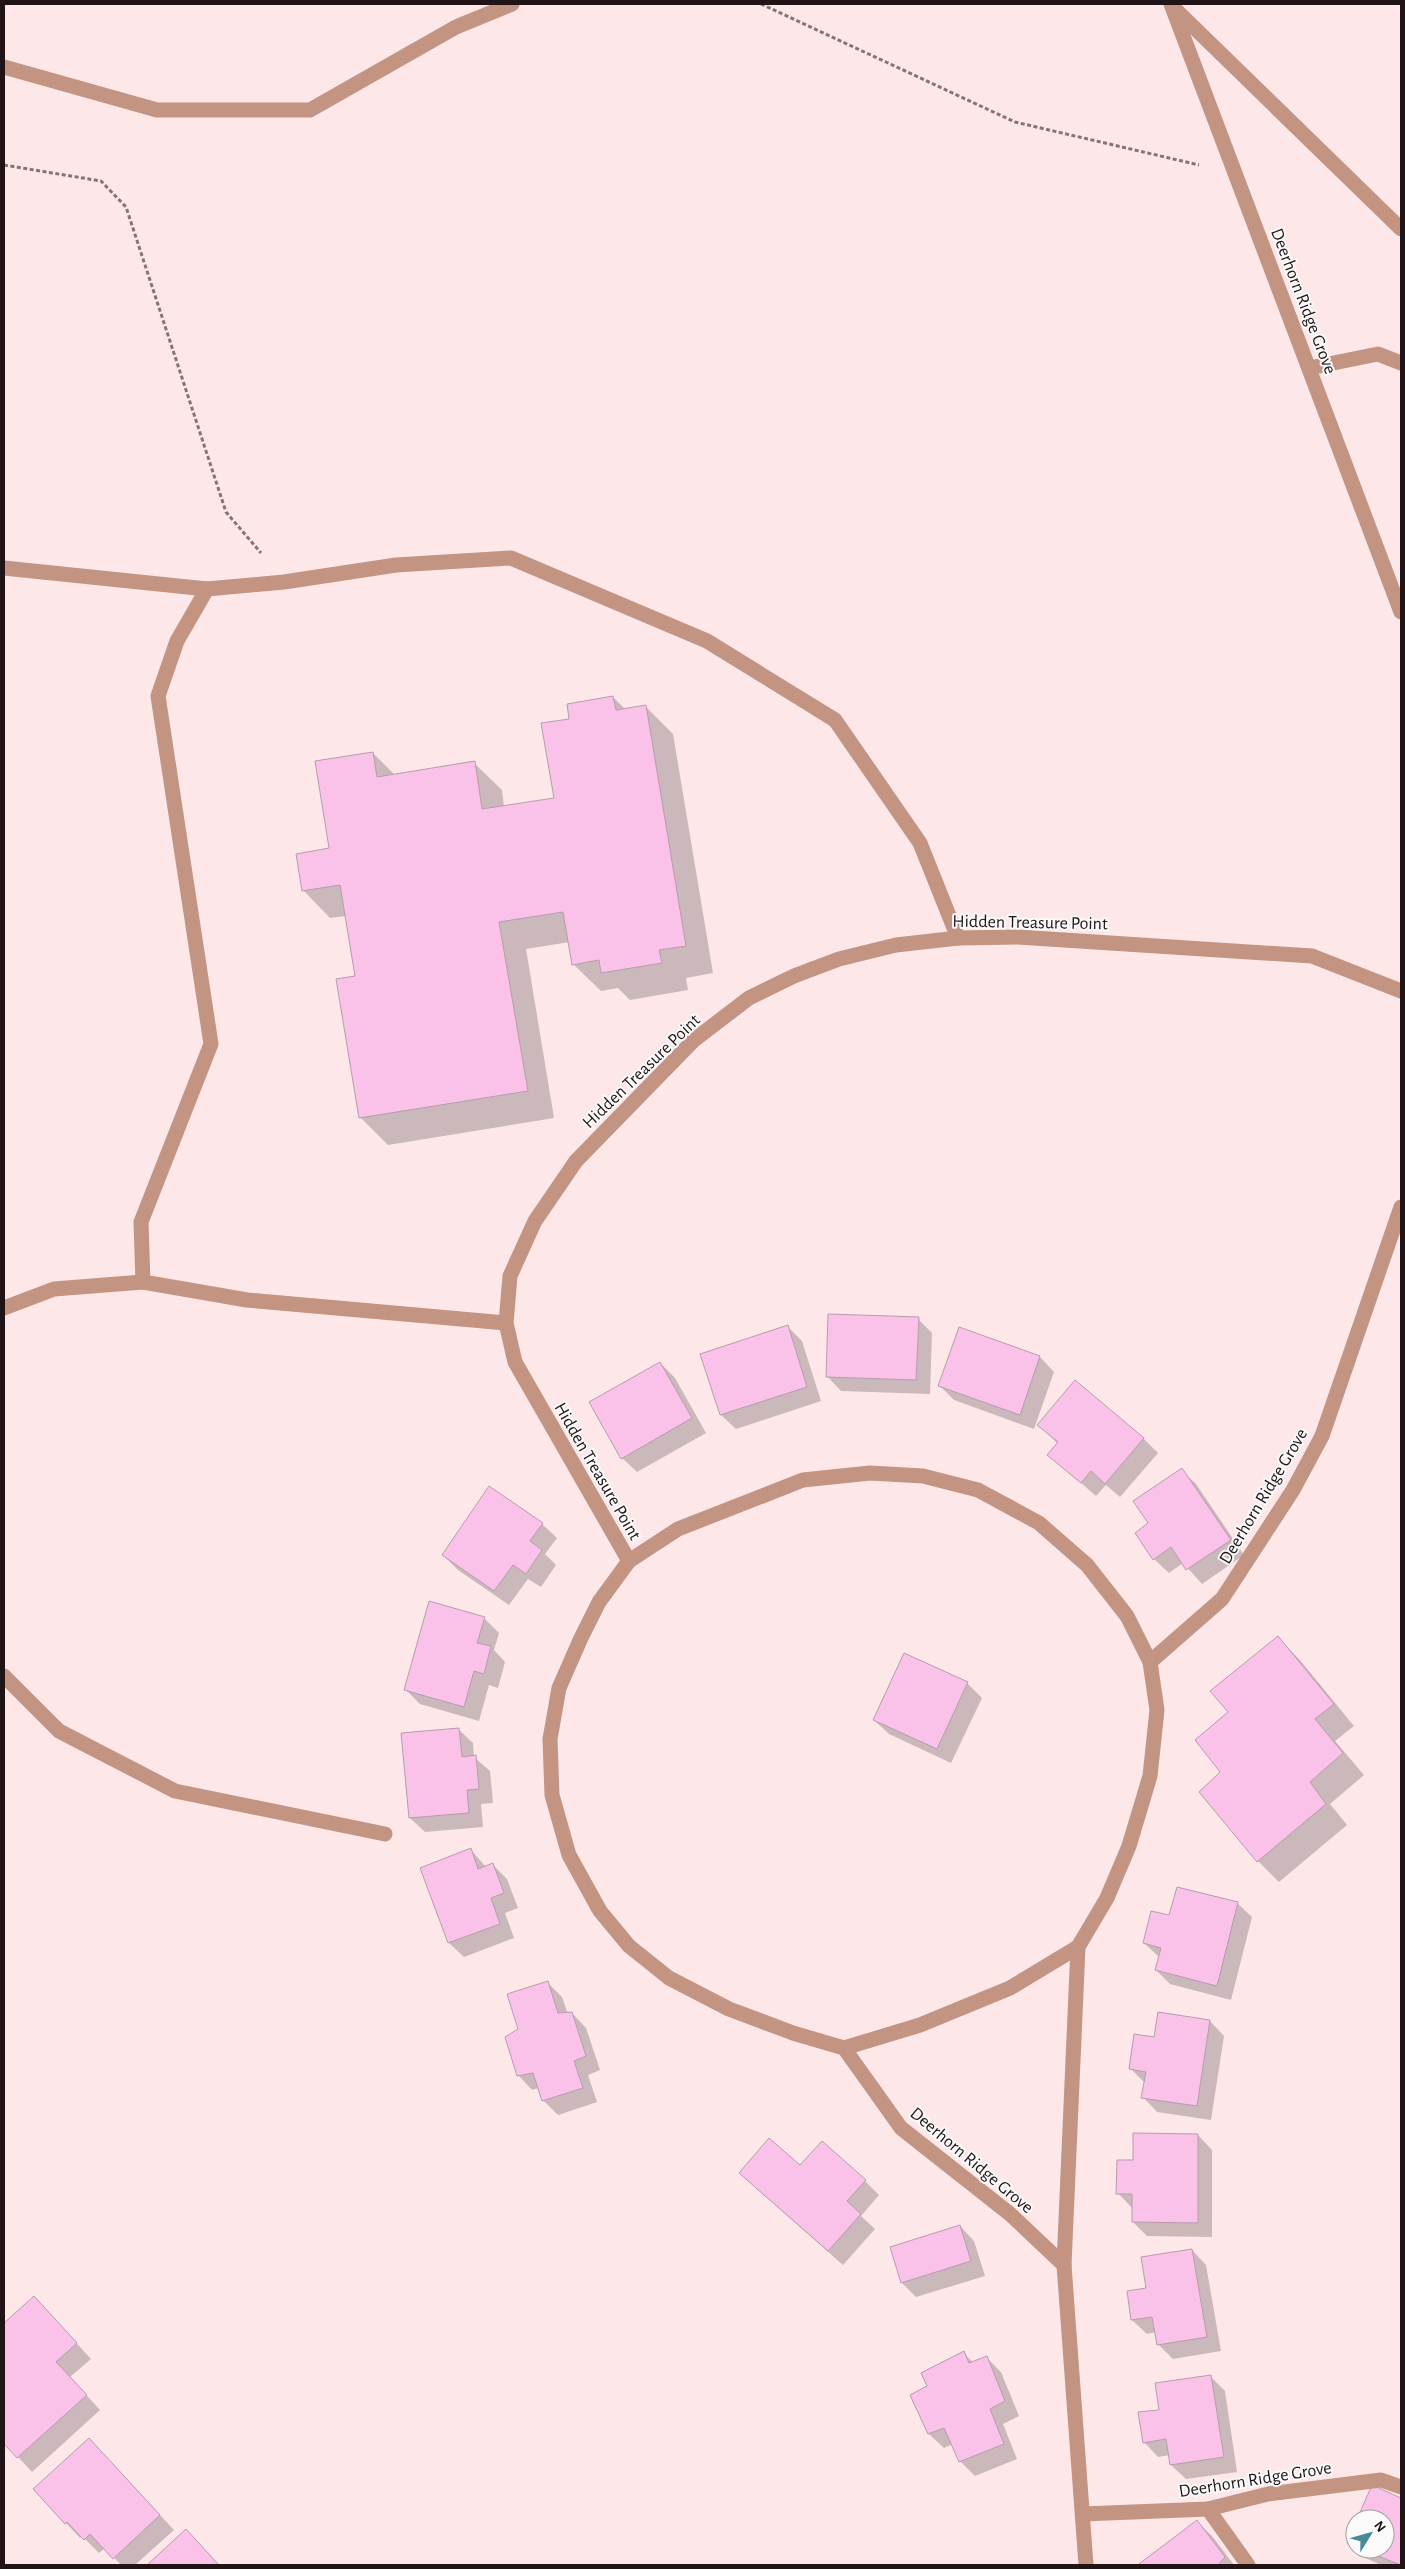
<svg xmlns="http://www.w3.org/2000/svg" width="1405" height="2569" font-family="'Alegreya Sans',sans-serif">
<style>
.shadow{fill:#0003}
.building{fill:#fac2e8;stroke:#b79cae}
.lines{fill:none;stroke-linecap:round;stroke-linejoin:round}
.path{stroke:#857476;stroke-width:3;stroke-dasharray:4 2.5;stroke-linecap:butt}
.lane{stroke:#c39482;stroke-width:15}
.street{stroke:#c39482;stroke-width:15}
.labels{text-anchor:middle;stroke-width:4;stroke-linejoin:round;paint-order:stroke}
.street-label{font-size:18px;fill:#201416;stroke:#fafafa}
</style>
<rect width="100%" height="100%" fill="#fde7e9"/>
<g class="shadow">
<polygon points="613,697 626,710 646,707 673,734 713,973 686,978 688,990 630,1000 618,988 601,991 573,964 570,942 526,949 554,1118 388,1145 360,1117 356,977 346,916 330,918 303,890 331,849 373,753 395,775 474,763 502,790 504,807 555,799 571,720"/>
<polygon points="918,1319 932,1333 930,1394 841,1391 827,1376"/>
<polygon points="787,1326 802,1341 821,1401 736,1429 721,1415 702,1354"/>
<polygon points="960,1328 1040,1357 1054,1372 1034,1429 954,1400 940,1386"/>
<polygon points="660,1363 675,1378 706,1433 637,1472 622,1458"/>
<polygon points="1039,1425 1143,1438 1158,1453 1120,1497 1106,1485 1096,1496 1049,1455 1058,1444"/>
<polygon points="1181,1470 1196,1484 1244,1555 1202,1584 1183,1563 1169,1573 1154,1559 1150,1524"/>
<polygon points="542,1524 557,1538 545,1554 556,1565 541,1587 528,1579 509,1605 458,1570 443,1555"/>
<polygon points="484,1618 499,1633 494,1650 505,1662 498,1688 489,1685 479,1721 420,1704 405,1689"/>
<polygon points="1278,1638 1299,1659 1354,1726 1335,1741 1364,1775 1330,1804 1347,1825 1279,1882 1258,1861 1201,1792 1221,1772"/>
<polygon points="967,1683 982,1698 951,1763 889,1734 874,1720"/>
<polygon points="458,1729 473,1743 474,1757 490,1771 493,1803 481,1804 483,1827 425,1832 410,1818"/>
<polygon points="471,1850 486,1867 493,1865 507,1879 518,1908 505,1913 514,1938 464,1957 449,1943 421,1869"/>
<polygon points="1237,1903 1252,1917 1231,2000 1170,1984 1156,1970 1159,1957 1144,1943 1170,1917"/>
<polygon points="548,1983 562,1997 568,2014 572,2013 586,2028 600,2070 588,2075 597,2102 558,2115 543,2100 539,2088 532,2090 518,2075 520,2030"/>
<polygon points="1210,2021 1224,2036 1211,2120 1157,2112 1143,2097 1145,2083 1130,2068 1155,2038"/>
<polygon points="1198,2135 1212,2150 1212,2237 1147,2236 1133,2222 1132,2208 1118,2193 1134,2162"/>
<polygon points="800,2167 865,2181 879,2195 861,2216 875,2229 843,2265 755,2187"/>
<polygon points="960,2226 974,2241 985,2276 916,2297 902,2283 891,2248"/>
<polygon points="1192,2250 1206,2265 1221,2351 1173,2359 1158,2344 1156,2332 1147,2334 1132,2320 1148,2289"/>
<polygon points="34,2297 91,2359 70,2377 100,2410 32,2472 4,2442 4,2325"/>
<polygon points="963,2353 973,2362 986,2357 1001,2372 1019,2416 1003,2424 1017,2459 975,2476 960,2461 953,2444 944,2448 929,2434 912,2395 929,2387"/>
<polygon points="1210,2376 1225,2391 1237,2472 1186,2479 1171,2465 1170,2455 1158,2457 1144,2442 1161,2411"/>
<polygon points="89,2439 174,2530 135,2565 121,2565 105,2548 99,2553 82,2536 80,2538 35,2489"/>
<polygon points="1373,2487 1401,2500 1401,2565 1381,2565 1363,2557 1348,2543 1355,2528 1355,2549 1385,2549 1385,2519"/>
<polygon points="1197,2522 1212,2536 1234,2565 1141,2565"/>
<polygon points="186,2531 219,2565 149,2565"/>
</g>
<g class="building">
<polygon points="613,696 616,710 646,705 686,946 659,950 662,963 601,973 599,960 572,965 563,912 499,922 528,1091 359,1118 336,979 355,976 340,885 302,891 296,854 329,848 315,761 373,752 377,777 475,761 482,809 554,798 541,723 569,719 567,704"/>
<polygon points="828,1314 919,1317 916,1380 826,1377"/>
<polygon points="788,1325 807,1387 720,1415 700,1354"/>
<polygon points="959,1327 1040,1356 1020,1415 938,1386"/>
<polygon points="660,1362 692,1418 621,1459 589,1402"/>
<polygon points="1075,1380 1144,1438 1105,1484 1091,1471 1081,1483 1047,1455 1058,1442 1037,1425"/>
<polygon points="1182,1468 1231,1540 1186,1570 1171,1547 1153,1560 1135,1533 1148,1523 1133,1501"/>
<polygon points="489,1486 543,1523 530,1541 542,1550 526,1574 513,1565 494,1591 442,1555"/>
<polygon points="429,1601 485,1617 477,1643 491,1646 484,1674 474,1671 464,1707 404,1690"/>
<polygon points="1278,1636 1334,1704 1315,1719 1343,1753 1310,1782 1326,1804 1257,1862 1199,1792 1220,1772 1195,1740 1228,1712 1210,1691"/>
<polygon points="904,1653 968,1682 937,1749 873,1720"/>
<polygon points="459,1728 462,1757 476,1755 479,1789 467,1790 469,1813 409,1818 401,1733"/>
<polygon points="471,1848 478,1869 493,1863 504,1893 491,1898 500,1924 448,1943 420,1868"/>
<polygon points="1177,1887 1238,1902 1217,1986 1155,1970 1161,1948 1143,1943 1151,1911 1169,1915"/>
<polygon points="548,1981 558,2013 572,2012 586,2056 574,2061 583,2088 542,2101 533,2073 517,2076 505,2037 518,2029 507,1994"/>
<polygon points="1158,2012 1210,2020 1197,2106 1141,2098 1146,2072 1129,2069 1134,2034 1154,2037"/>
<polygon points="1133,2133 1198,2134 1198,2223 1132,2222 1132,2194 1116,2194 1117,2160 1133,2160"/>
<polygon points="769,2138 800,2165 822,2141 866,2180 847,2201 861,2214 828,2251 739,2173"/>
<polygon points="960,2225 971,2261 901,2283 890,2247"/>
<polygon points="1192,2249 1207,2337 1157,2345 1152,2317 1131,2320 1127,2291 1146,2288 1141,2257"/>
<polygon points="34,2296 77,2343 56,2362 87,2395 17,2458 4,2444 4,2323"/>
<polygon points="964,2351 969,2363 987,2356 1005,2401 990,2409 1004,2444 959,2462 944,2428 928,2434 910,2395 927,2386 921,2373"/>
<polygon points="1211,2375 1224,2457 1170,2465 1166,2439 1143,2443 1138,2412 1159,2410 1155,2383"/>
<polygon points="89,2438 160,2515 113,2559 90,2534 84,2540 67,2522 65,2524 33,2489"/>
<polygon points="1372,2485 1401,2498 1401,2565 1360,2549 1385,2549 1385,2519 1357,2519"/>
<polygon points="1197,2520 1225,2557 1218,2565 1140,2565 1139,2564"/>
<polygon points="1355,2525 1355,2547 1347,2543"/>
<polygon points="186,2529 219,2565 147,2565"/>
</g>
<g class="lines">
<g class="path">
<polyline points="761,4 1015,122 1199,165"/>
<polyline points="4,165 101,181 126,207 226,512 261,553"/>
</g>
<g class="lane">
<polyline points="1173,7 1401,229"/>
<polyline points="4,67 157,110 310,110 456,27 512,4"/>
<polyline points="1309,368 1378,354 1401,363"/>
<polyline points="4,568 207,589"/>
<polyline points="4,1308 54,1289 143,1282"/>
<polyline points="506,1323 247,1300 143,1282 141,1222 211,1044 158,696 177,641 207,589 284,582 396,565 511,558 707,641 835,720 920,843 958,938"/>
<polyline points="4,1676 59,1731 175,1791 385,1834"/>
<polyline points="1208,2509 1248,2565"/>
</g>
<g class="street">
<polyline points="1171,4 1401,612"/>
<polyline points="629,1561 515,1362 506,1323 510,1276 535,1221 576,1161 694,1040 749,998 794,976 839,959 896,945 958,938 1018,937 1312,956 1401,991"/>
<polyline points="844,2048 920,2025 1010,1988 1078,1947"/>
<polyline points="1064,2265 1010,2214 901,2128 844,2048 793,2033 729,2009 669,1978 629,1946 600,1911 569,1855 552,1795 550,1739 559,1688 581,1638 599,1602 629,1561 678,1529 803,1480 870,1473 923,1476 978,1490 1039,1523 1087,1565 1127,1616 1150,1662 1222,1599 1293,1490 1322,1436 1401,1207"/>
<polyline points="1083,2514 1208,2509 1268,2494 1381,2480 1401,2487"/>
<polyline points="1086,2565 1064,2265 1078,1947 1107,1898 1129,1846 1150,1776 1157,1710 1150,1662"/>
</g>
</g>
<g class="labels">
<g class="street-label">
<text transform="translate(1304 301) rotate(69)" y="6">Deerhorn Ridge Grove</text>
<text transform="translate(1030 922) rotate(1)" y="6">Hidden Treasure Point</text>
<text transform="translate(641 1071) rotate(-44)" y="6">Hidden Treasure Point</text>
<text transform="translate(598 1471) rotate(60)" y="6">Hidden Treasure Point</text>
<text transform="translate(1263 1496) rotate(-59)" y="6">Deerhorn Ridge Grove</text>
<text transform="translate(972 2160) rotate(40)" y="6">Deerhorn Ridge Grove</text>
<text transform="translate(1255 2479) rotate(-9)" y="6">Deerhorn Ridge Grove</text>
</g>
</g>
<rect width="1405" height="2569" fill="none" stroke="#201416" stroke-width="10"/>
<g transform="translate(1370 2534) rotate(53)"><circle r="24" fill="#fafafa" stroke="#a39e9f"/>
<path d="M0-4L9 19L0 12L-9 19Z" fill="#468998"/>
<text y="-8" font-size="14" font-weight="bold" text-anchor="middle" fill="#201416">N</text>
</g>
</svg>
